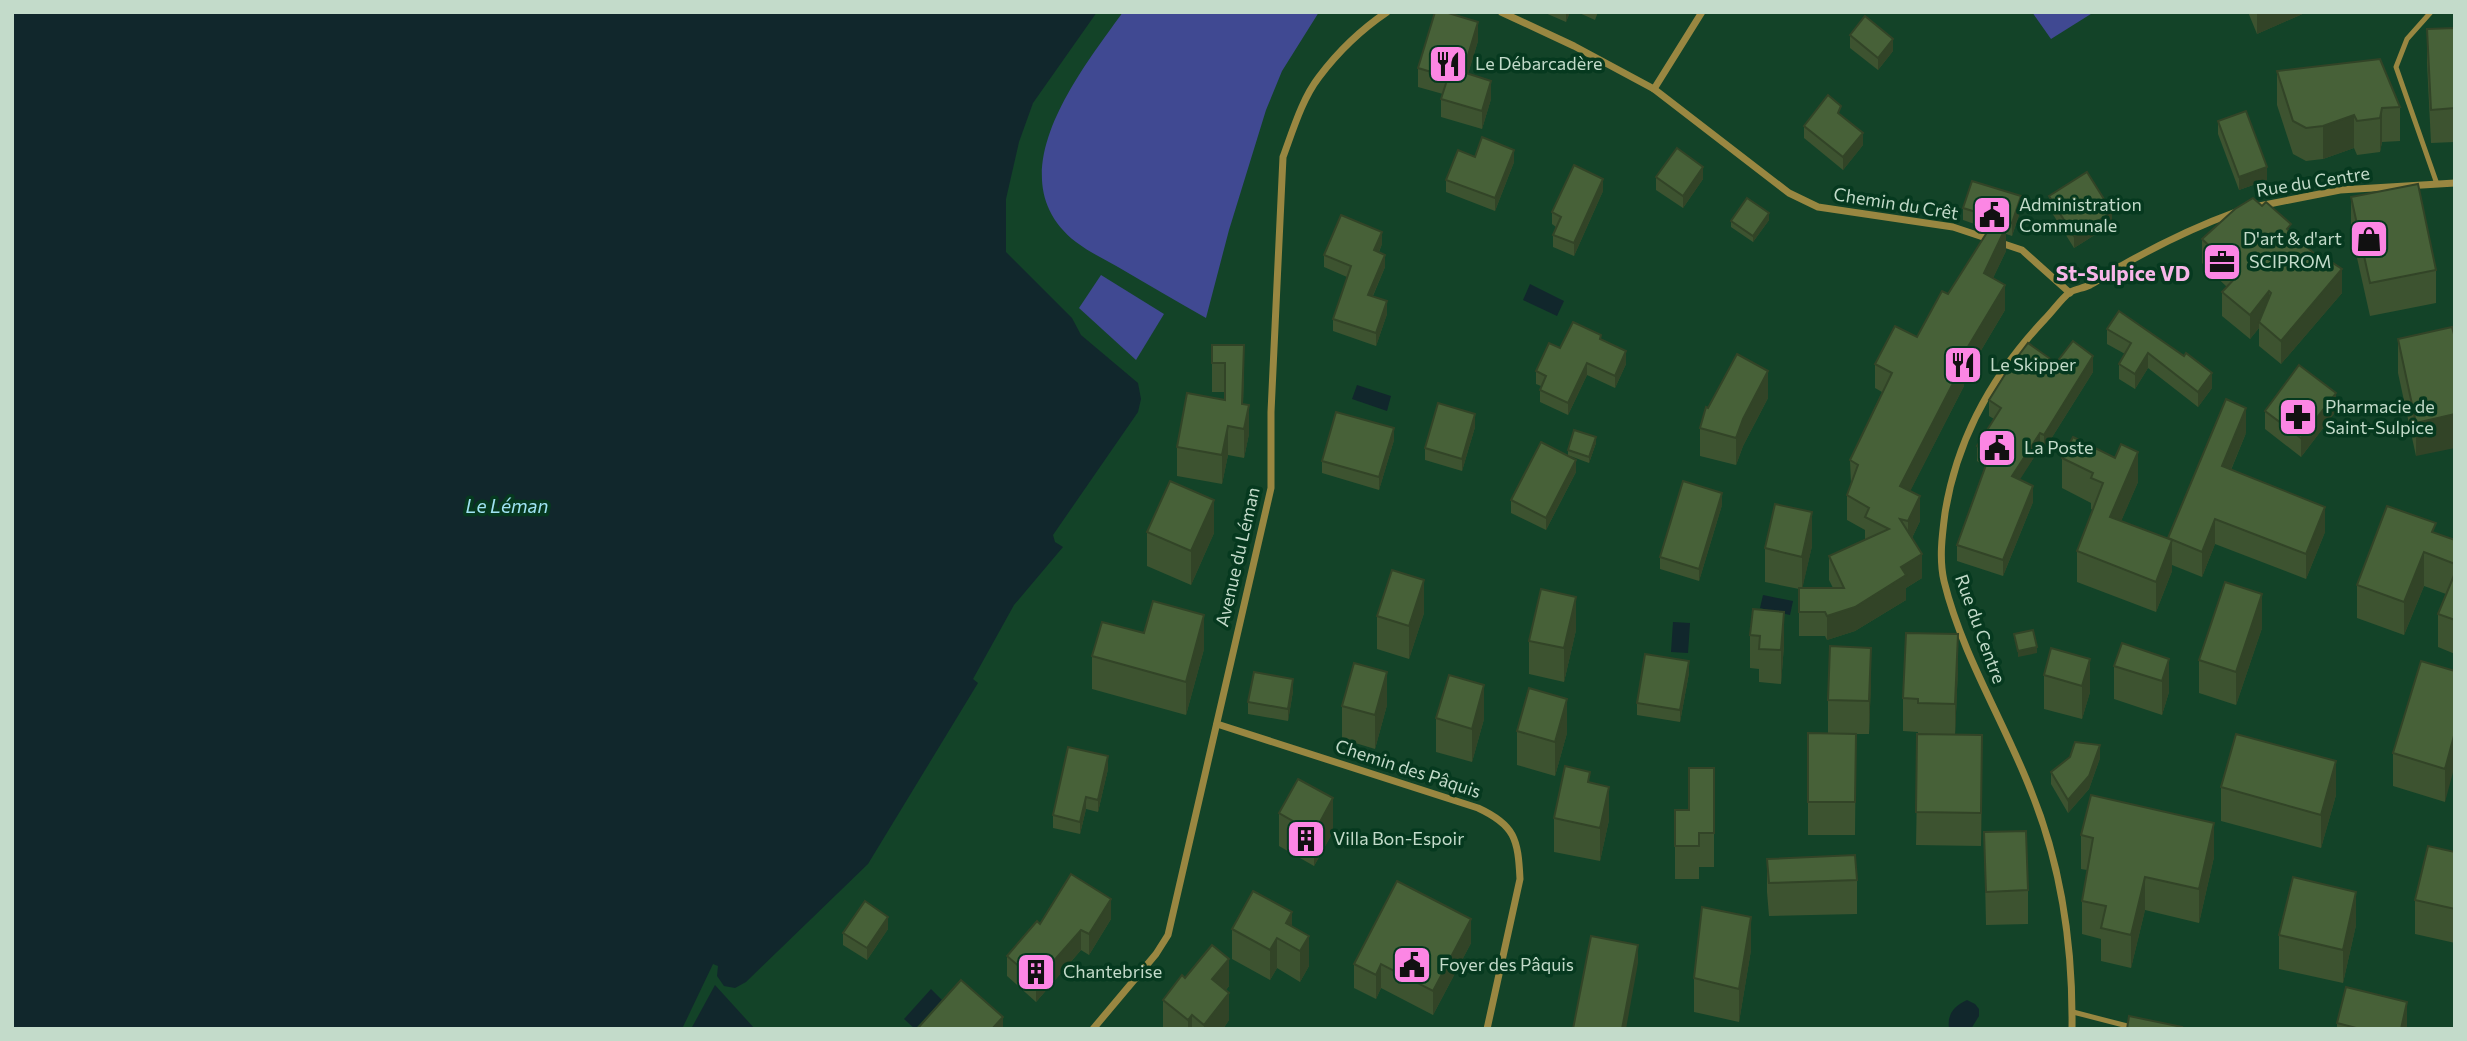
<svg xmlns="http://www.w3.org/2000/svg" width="2467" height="1041" font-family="Commissioner,sans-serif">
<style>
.green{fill:#404992}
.water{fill:#11272c}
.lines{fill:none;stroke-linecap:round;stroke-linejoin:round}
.lane{stroke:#998741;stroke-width:5}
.street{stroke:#998741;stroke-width:7}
.wall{fill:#3d5330}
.shaded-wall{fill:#324427}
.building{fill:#476138;stroke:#324427;stroke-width:2}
.labels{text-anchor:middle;stroke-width:7;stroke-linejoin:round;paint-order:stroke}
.poi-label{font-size:18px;fill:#c3dbca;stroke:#06391f;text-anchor:start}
.street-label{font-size:18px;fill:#c3dbca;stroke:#06391f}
.water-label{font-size:19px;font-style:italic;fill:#a0e3f3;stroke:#06391f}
.quarter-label{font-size:21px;font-weight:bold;fill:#f8b6e9;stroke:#06391f}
</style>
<rect width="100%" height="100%" fill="#134328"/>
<g class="green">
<path d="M1123,12H1319L1282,71L1266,110L1229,230L1206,318C1176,301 1147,284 1118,267C1104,259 1089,252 1076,242C994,178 1080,72 1123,12Z"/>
<polygon points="2032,12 2094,12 2051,39"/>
<polygon points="1101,275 1164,314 1136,360 1079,308"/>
</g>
<g class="water">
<polygon points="12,12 1097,12 1033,103 1019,142 1006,199 1006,252 1072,318 1081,335 1138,383 1141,399 1138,412 1053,535 1055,542 1063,547 1014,605 973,679 978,683 868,864 746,982 735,988 724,986 717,976 718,966 713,964 682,1029 12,1029"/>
<polygon points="1530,284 1564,301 1557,316 1523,300"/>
<polygon points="1357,385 1391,396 1387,411 1352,399"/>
<polygon points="1763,595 1793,601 1790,615 1760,608"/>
<polygon points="1673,622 1690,623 1688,653 1671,652"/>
<polygon points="715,985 755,1029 691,1029"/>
<polygon points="931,989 942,1000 915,1029 904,1019"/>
<path d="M1967,1000L1975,1004L1979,1009V1016L1971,1029H1949C1947,1014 1954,1006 1967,1000Z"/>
</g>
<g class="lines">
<g class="lane">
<polyline points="2431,12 2407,39 2396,67 2437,184"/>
<polyline points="2073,1012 2139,1029"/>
</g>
<g class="street">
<polyline points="1501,12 1574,46 1654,89 1789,193 1818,207 1953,227 2022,250 2070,293"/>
<polyline points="1654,89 1702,12"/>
<polyline points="2254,207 2340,190 2455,183"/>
<path d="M1217,724L1478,808C1515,825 1518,839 1520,879L1487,1029"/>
<path d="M1093,1029L1156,954L1168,935L1271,488V412L1283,157C1293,130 1302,99 1319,77C1337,53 1362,29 1387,12"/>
<path d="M2072,1029C2073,947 2062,867 2031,791C2004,721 1962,655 1944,581C1939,559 1942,536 1945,513C1957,438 1993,374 2045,319C2053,311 2061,299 2070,292C2076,289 2084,288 2090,285C2101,279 2111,271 2121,266C2158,245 2197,226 2236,212"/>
</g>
</g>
<g class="wall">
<polygon points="1543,12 1570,12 1566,22"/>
<polygon points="1577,12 1598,12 1595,20"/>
<polygon points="2248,12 2307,12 2257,34"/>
<polygon points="2455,28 2455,142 2431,143 2427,63 2427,29"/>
<polygon points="1850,35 1893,51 1878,70 1850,48"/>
<polygon points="1478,41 1468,74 1491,99 1482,129 1441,117 1441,99 1443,94 1418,87 1418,68"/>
<polygon points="2277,71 2400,107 2400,141 2382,142 2380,152 2357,155 2354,148 2323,159 2306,161 2293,154 2277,105"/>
<polygon points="1841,115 1863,145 1843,170 1804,138 1804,126"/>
<polygon points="2218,121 2267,180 2239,190 2218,134"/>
<polygon points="1475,157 1514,162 1495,211 1446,192 1446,180"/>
<polygon points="1656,177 1703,179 1683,208 1656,190"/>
<polygon points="1603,191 1574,256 1553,247 1553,235 1556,227 1552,224 1552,212"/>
<polygon points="2049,196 2112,224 2074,248 2049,208"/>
<polygon points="2351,197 2436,270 2436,303 2370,316 2351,231"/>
<polygon points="1963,208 2021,209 2012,236 2006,234 2006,251 1993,278 2005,310 1964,379 1964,386 1910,491 1920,521 1912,538 1922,578 1906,588 1906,600 1855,631 1827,640 1825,636 1799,636 1799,589 1765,582 1765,548 1812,546 1802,588 1833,588 1829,580 1829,556 1865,540 1865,530 1847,520 1847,495 1851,485 1850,460 1882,392 1875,388 1875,364 1917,337 1948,294 1989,229 1963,220"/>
<polygon points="1769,220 1753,242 1731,227 1731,221"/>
<polygon points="2291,233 2298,244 2342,293 2281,364 2259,346 2259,328 2250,339 2222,316 2222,292 2227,287 2202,263 2202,239"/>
<polygon points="1382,244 1379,252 1385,267 1373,296 1387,314 1376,346 1333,331 1333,319 1347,277 1324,267 1324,255"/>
<polygon points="2107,329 2212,388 2198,407 2148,368 2135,389 2119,379 2119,364 2125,354 2107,344"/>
<polygon points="2455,338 2416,456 2398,373 2398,339"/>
<polygon points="1601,340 1626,364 1615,388 1587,375 1568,415 1540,402 1540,390 1541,386 1536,384 1536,371 1560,348"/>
<polygon points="1212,345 1244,374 1243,404 1249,434 1244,458 1228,455 1222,484 1177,476 1177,447 1225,400 1225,392 1212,392"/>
<polygon points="2056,363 2093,372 2044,450 2040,448 2019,480 2033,502 2003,576 1957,561 1957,545 1986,467 1977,461 1977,446 1994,419 1989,416 1989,400"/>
<polygon points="1768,398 1743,446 1736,465 1700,456 1700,428 1708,408"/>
<polygon points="2265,411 2336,411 2301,457 2265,429"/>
<polygon points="1475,427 1462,471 1425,460 1425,448"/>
<polygon points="2246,433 2231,470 2325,532 2306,579 2215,544 2202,577 2172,565 2172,571 2156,612 2077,582 2077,551 2093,510 2091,509 2091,503 2062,488 2062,458 2138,482 2121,521 2168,539"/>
<polygon points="1394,440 1379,490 1322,473 1322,461"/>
<polygon points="1596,443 1589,463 1570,456 1576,472 1546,530 1511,513 1511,500 1568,455 1568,450"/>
<polygon points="1722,505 1699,581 1660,569 1660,557"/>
<polygon points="1147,532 1214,533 1191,585 1147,566"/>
<polygon points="2436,533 2455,540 2455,654 2438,647 2438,614 2446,594 2424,586 2404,635 2357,618 2357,585"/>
<polygon points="1753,609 1784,645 1781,684 1759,682 1759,669 1750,668 1750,635"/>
<polygon points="1424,613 1409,659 1377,649 1377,616"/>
<polygon points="2262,628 2236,705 2199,693 2199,660"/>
<polygon points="1576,630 1564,682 1529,674 1529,641"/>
<polygon points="2051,648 2090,692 2082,719 2044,709 2044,675"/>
<polygon points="1204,649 1186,715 1092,689 1092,656"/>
<polygon points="2169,659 2169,692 2162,715 2114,699 2114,666"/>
<polygon points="1958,668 1955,735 1982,769 1981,846 1916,845 1918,732 1903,731 1903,698"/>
<polygon points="2455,671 2445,802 2393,786 2393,753"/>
<polygon points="1689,673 1680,722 1637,715 1637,703"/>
<polygon points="1871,681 1869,734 1856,734 1855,835 1808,835 1808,733 1851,734 1828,733 1828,700"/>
<polygon points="1293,691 1288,721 1248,714 1248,702"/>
<polygon points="1387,705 1375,749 1342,739 1342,706"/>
<polygon points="1436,718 1484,719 1472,762 1436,752"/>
<polygon points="1517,731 1567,733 1555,776 1517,765"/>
<polygon points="2100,758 2089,789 2068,813 2051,784 2051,772"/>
<polygon points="1714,768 1714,867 1699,867 1699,879 1675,879 1675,810 1689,810"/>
<polygon points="1108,769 1098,812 1086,809 1080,834 1053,828 1053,815"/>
<polygon points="1590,783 1609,820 1600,861 1554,852 1554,818"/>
<polygon points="2221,787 2336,795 2321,848 2221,821"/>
<polygon points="1279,813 1333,832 1314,866 1279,846"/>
<polygon points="1984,832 2028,890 2028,924 1986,925"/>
<polygon points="2081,835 2214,857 2199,923 2145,910 2131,968 2101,961 2101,939 2082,934 2082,901 2087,870 2081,869"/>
<polygon points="2455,852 2455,943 2415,934 2415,900"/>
<polygon points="1767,859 1857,880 1857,914 1769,916 1767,892"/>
<polygon points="1111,919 1089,955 1081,950 1036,1002 1007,976 1007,956 1040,924"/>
<polygon points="2356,925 2343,983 2279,969 2279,935"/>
<polygon points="1292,926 1309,966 1300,982 1277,968 1270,980 1232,959 1232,929"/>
<polygon points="888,929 867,960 843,945 843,933"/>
<polygon points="1471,943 1433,1015 1381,988 1376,999 1354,988 1354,964"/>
<polygon points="1751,950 1739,1022 1694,1012 1694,978"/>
<polygon points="1185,978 1229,986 1226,990 1229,1020 1223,1029 1164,1029 1163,1027 1163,1000"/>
<polygon points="2337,1023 2407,1029 2337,1029"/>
</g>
<g class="shaded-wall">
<polygon points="1566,12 1570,12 1566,22"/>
<polygon points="2257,12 2307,12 2257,34"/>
<polygon points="1478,22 1478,41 1463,90 1463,72"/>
<polygon points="1893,39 1893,51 1878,70 1878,58"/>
<polygon points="1491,81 1491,99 1482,129 1482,111"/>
<polygon points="2382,108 2382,142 2380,152 2380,118"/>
<polygon points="2354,115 2354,148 2323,159 2323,126"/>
<polygon points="1863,133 1863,145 1843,170 1843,157"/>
<polygon points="1514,150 1514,162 1495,211 1495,198"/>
<polygon points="1703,167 1703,179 1683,208 1683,196"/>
<polygon points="2267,167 2267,180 2239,190 2239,177"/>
<polygon points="1603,179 1603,191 1574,256 1574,243"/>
<polygon points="2021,196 2021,209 2012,236 2012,223"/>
<polygon points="2112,212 2112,224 2074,248 2074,236"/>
<polygon points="1769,213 1769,220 1753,242 1753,236"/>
<polygon points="2006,227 2006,251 1984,297 1984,273"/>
<polygon points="1382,232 1382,244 1374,263 1374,250"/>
<polygon points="1385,255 1385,267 1368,307 1368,295"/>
<polygon points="2342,269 2342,293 2281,364 2281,341"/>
<polygon points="2005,285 2005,310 1964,379 1964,386 1900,511 1900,486 1960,360"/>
<polygon points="2269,291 2269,315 2259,322 2259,328 2250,339 2250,315"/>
<polygon points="1387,301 1387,314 1376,346 1376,333"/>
<polygon points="1626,351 1626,364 1615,388 1615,376"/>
<polygon points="2148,353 2148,368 2135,389 2135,374"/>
<polygon points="2093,356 2093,372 2044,450 2044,435"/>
<polygon points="1587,363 1587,375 1568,415 1568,403"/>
<polygon points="1768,371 1768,398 1743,446 1736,465 1736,438 1743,419"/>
<polygon points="2212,373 2212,388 2198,407 2198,392"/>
<polygon points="2336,393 2336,411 2301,457 2301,438"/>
<polygon points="1249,405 1249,434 1244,458 1244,429"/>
<polygon points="2246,408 2246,433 2222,491 2222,466"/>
<polygon points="1475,414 1475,427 1462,471 1462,459"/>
<polygon points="2455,414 2455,448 2416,456 2416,423"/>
<polygon points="1228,426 1228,455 1222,484 1222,455"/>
<polygon points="1394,428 1394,440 1379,490 1379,477"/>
<polygon points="2040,433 2040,448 2012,492 2012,476"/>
<polygon points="1596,437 1596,443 1589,463 1589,457"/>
<polygon points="2138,452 2138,482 2110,547 2110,517"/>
<polygon points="1576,460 1576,472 1546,530 1546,518"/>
<polygon points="2033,486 2033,502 2003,576 2003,560"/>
<polygon points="1722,493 1722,505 1699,581 1699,569"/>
<polygon points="1920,496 1920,521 1908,546 1908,521"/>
<polygon points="1214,500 1214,533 1191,585 1191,551"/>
<polygon points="2325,507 2325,532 2306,579 2306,554"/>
<polygon points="1812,512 1812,546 1802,590 1802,557"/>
<polygon points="2215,519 2215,544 2202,577 2202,552"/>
<polygon points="2172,540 2172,571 2156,612 2156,582"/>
<polygon points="2424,552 2424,586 2404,635 2404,602"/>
<polygon points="1922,554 1922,578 1906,588 1906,600 1855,631 1827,640 1827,616"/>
<polygon points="1424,580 1424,613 1409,659 1409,626"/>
<polygon points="2262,594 2262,628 2236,705 2236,672"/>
<polygon points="1576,597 1576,630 1564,682 1564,648"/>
<polygon points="1784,612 1784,645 1781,684 1781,650"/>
<polygon points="1204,615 1204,649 1186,715 1186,682"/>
<polygon points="1958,634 1958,668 1955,737 1955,704"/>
<polygon points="2037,647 2037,653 2018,657 2018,651"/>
<polygon points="1871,648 1871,681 1869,734 1869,701"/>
<polygon points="2090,659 2090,692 2082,719 2082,686"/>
<polygon points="2169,659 2169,692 2162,715 2162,681"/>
<polygon points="1689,661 1689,673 1680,722 1680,710"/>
<polygon points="1387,672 1387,705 1375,749 1375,715"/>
<polygon points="1293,679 1293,691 1288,721 1288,709"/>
<polygon points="1484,685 1484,719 1472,762 1472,729"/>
<polygon points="1567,699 1567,733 1555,776 1555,742"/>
<polygon points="2455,732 2455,765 2445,802 2445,769"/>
<polygon points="1982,735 1982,769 1981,846 1981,813"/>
<polygon points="2100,745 2100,758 2089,789 2068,813 2068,800"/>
<polygon points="1108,756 1108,769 1098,812 1098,800"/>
<polygon points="2336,761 2336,795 2321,848 2321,815"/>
<polygon points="1609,787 1609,820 1600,861 1600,828"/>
<polygon points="1086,797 1086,809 1080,834 1080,822"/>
<polygon points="1333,798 1333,832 1314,866 1314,833"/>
<polygon points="2214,823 2214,857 2199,923 2199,889"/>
<polygon points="2145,877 2145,910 2131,968 2131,935"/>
<polygon points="2356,892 2356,925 2343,983 2343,950"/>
<polygon points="1111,899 1111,919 1089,955 1089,934"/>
<polygon points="1292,912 1292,942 1286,923"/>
<polygon points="888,917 888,929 867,960 867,948"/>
<polygon points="1751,917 1751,950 1739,1022 1739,989"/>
<polygon points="1471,919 1471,943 1433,1015 1433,991"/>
<polygon points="1081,930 1081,950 1036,1002 1036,981"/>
<polygon points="1309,936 1309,966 1300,982 1300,951"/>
<polygon points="1277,938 1277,968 1270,980 1270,950"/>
<polygon points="1638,945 1638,963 1626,1029 1622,1029"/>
<polygon points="1229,959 1229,986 1212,1007 1212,979"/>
<polygon points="1381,964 1381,988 1376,999 1376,975"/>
<polygon points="1229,993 1229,1020 1223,1029 1204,1029 1204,1025"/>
<polygon points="2407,1002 2407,1029 2401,1029"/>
<polygon points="1192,1015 1192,1029 1188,1029 1188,1020"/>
<polygon points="1003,1017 1003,1029 992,1029"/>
</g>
<g class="building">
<polygon points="1435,12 1445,12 1478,22 1463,72 1491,81 1482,111 1441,99 1448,77 1418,68"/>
<polygon points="1865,16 1893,39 1878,58 1850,35"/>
<polygon points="2455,28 2455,108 2431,110 2427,29"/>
<polygon points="2380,59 2400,107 2382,108 2380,118 2357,121 2354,115 2323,126 2306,128 2293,121 2277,71"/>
<polygon points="1828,95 1841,106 1838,113 1863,133 1843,157 1804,126"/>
<polygon points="2246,111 2267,167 2239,177 2218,121"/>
<polygon points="1482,137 1514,150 1495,198 1446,180 1458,150 1475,157"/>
<polygon points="1677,148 1703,167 1683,196 1656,177"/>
<polygon points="1574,165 1603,179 1574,243 1553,235 1561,217 1552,212"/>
<polygon points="2087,172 2112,212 2074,236 2049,196"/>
<polygon points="1972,181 2021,196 2012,223 1963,208"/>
<polygon points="2418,184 2436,270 2370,283 2351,197"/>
<polygon points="1747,198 1769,213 1753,236 1731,221"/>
<polygon points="2253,198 2262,206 2266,202 2291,224 2287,229 2296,237 2298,244 2302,242 2320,259 2322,256 2342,269 2281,341 2259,322 2271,293 2269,291 2250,315 2222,292 2239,274 2202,239 2235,209"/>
<polygon points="1341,215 1382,232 1374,250 1385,255 1368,295 1387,301 1376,333 1333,319 1351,266 1324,255"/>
<polygon points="1993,223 2006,227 1984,273 2005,285 1960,360 1964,362 1900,486 1920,496 1908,521 1900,519 1922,554 1901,567 1906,575 1855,607 1827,616 1825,612 1799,612 1799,588 1844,588 1829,556 1889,529 1865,517 1869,508 1847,495 1858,465 1850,460 1892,373 1875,364 1895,326 1917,337 1942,291 1948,294"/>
<polygon points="2119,311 2184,356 2186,353 2212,373 2198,392 2148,353 2135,374 2119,364 2131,343 2107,329"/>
<polygon points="1573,322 1601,335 1600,339 1626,351 1615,376 1587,363 1568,403 1540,390 1546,376 1536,371 1549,343 1560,348"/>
<polygon points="2452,327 2455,338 2455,414 2416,423 2398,339"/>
<polygon points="2073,341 2093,356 2044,435 2040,433 2012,476 2033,486 2003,560 1957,545 1990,454 1977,446 2001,408 1989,400 2009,368 2028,343 2056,363"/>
<polygon points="1212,345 1244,345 1242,404 1249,405 1244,429 1228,426 1222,455 1177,447 1187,393 1225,400 1225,363 1212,363"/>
<polygon points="1737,354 1768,371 1743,419 1736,438 1700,428 1706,407 1708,408"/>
<polygon points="2299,365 2336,393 2301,438 2265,411"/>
<polygon points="2226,399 2246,408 2222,466 2325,507 2306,554 2215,519 2202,552 2168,538"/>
<polygon points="1438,403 1475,414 1462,459 1425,448"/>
<polygon points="1336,412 1394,428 1379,477 1322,461"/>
<polygon points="1574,430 1596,437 1589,457 1568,450"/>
<polygon points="2073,437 2115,458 2121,444 2138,452 2110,517 2172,540 2156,582 2077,551 2103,483 2091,478 2093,473 2062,458"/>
<polygon points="1541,442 1576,460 1546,518 1511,500"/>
<polygon points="1170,481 1214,500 1191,551 1147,532"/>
<polygon points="1683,481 1722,493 1699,569 1660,557"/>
<polygon points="1775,504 1812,512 1802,557 1765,548"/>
<polygon points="2387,506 2436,523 2432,532 2455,540 2455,564 2424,552 2404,602 2357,585"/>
<polygon points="1392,570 1424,580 1409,626 1377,616"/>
<polygon points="2455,573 2455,620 2438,614"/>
<polygon points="2225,582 2262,594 2236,672 2199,660"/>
<polygon points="1541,589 1576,597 1564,648 1529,641"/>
<polygon points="1153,601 1204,615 1186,682 1092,656 1102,622 1144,633"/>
<polygon points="1753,609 1784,612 1781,650 1759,649 1760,636 1750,635"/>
<polygon points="2033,630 2037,647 2018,651 2014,634"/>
<polygon points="1906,633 1958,634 1955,704 1918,703 1918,699 1903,698"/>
<polygon points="2122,643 2169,659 2162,681 2114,666"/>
<polygon points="1830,646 1871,648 1869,701 1828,700"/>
<polygon points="2051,648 2090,659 2082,686 2044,675"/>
<polygon points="1645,654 1689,661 1680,710 1637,703"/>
<polygon points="2421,661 2455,671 2455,732 2445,769 2393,753"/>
<polygon points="1354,663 1387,672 1375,715 1342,706"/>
<polygon points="1254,672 1293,679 1288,709 1248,702"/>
<polygon points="1449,675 1484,685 1472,729 1436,718"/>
<polygon points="1529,688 1567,699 1555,742 1517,731"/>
<polygon points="1808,733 1856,734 1855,802 1808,802"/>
<polygon points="1917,734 1982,735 1981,813 1916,812"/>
<polygon points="2236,734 2336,761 2321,815 2221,787"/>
<polygon points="2075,742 2100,745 2089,776 2068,800 2051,772 2070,757"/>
<polygon points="1068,747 1108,756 1098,800 1086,797 1080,822 1053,815"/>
<polygon points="1565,766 1590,772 1588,782 1609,787 1600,828 1554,818"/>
<polygon points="1689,768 1714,768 1714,833 1699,833 1699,846 1675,846 1675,810 1689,810"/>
<polygon points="1298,779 1333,798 1314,833 1279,813"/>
<polygon points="2091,795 2214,823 2199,889 2145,877 2131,935 2101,928 2106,906 2082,901 2093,838 2081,835"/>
<polygon points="2026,831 2028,890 1986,892 1984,832"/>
<polygon points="2428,846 2455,852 2455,909 2415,900"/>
<polygon points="1855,855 1857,880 1769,883 1767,859"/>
<polygon points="1071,874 1111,899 1089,934 1081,930 1036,981 1007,956 1037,921 1040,924"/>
<polygon points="2293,877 2356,892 2343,950 2279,935"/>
<polygon points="1397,881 1471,919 1433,991 1381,964 1376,975 1354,964"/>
<polygon points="1253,891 1292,912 1286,923 1309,936 1300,951 1277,938 1270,950 1232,929"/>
<polygon points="865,901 888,917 867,948 843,933"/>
<polygon points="1702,907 1751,917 1739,989 1694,978"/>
<polygon points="1591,936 1638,945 1622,1029 1573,1029"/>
<polygon points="1212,945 1229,959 1212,979 1229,993 1204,1025 1192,1015 1188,1020 1163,1000 1182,975 1185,978"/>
<polygon points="961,980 1003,1017 992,1029 917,1029"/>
<polygon points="2346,987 2407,1002 2401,1029 2360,1029 2337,1023"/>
<polygon points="2129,1016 2182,1027 2181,1029 2127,1029"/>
</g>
<defs>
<g id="restaurant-square" transform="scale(2.0125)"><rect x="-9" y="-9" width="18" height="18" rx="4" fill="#fc86e4" stroke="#06391f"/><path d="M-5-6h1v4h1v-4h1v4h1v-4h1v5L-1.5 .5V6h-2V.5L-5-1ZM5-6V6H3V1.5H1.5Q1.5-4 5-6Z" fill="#111"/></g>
<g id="civic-square" transform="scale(2.0125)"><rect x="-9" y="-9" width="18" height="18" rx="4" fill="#fc86e4" stroke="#06391f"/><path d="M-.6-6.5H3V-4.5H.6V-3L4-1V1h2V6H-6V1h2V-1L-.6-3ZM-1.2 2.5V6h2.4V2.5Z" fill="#111"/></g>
<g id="shop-square" transform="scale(2.0125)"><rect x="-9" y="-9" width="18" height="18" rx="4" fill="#fc86e4" stroke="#06391f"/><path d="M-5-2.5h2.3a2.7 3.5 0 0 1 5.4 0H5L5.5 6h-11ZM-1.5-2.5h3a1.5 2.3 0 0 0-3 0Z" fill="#111"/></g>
<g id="office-square" transform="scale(2.0125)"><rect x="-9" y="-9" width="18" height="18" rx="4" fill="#fc86e4" stroke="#06391f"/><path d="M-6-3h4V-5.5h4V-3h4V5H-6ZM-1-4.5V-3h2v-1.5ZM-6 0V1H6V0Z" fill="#111"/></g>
<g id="pharmacy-square" transform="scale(2.0125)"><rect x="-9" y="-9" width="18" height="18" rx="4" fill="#fc86e4" stroke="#06391f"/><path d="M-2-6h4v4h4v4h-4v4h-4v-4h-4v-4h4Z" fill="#111"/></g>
<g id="building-square" transform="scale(2.0125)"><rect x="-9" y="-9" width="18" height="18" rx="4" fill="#fc86e4" stroke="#06391f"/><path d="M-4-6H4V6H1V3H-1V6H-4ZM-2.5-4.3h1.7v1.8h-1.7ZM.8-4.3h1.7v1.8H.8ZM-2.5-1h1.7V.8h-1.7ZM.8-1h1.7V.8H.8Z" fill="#111"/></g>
</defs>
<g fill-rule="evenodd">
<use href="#restaurant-square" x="1448" y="64"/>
<use href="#civic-square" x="1992" y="215"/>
<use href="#shop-square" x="2369" y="239"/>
<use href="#office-square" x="2222" y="262"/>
<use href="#restaurant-square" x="1963" y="365"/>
<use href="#pharmacy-square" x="2298" y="417"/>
<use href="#civic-square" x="1997" y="448"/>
<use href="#building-square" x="1306" y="839"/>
<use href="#civic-square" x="1412" y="965"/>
<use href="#building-square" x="1036" y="972"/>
</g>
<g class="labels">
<g class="poi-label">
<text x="1475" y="70">Le Débarcadère</text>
<text x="2019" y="211">Administration<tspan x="2019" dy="21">Communale</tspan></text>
<text x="2342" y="245" text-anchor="end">D'art &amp; d'art</text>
<text x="2249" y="268">SCIPROM</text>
<text x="1990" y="371">Le Skipper</text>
<text x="2325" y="413">Pharmacie de<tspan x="2325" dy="21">Saint-Sulpice</tspan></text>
<text x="2024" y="454">La Poste</text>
<text x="1333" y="845">Villa Bon-Espoir</text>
<text x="1439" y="971">Foyer des Pâquis</text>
<text x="1063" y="978">Chantebrise</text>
</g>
<g class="street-label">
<text transform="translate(2313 182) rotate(-9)" y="6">Rue du Centre</text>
<text transform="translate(1896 204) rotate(9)" y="6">Chemin du Crêt</text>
<text transform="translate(1238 557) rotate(-77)" y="6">Avenue du Léman</text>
<text transform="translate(1980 629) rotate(70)" y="6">Rue du Centre</text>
<text transform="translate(1408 769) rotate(18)" y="6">Chemin des Pâquis</text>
</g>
<g class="water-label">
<text x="507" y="513">Le Léman</text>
</g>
<g class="quarter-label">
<text x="2123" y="281">St-Sulpice VD</text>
</g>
</g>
<rect width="2467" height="1041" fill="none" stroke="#c3dbca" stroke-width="28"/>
</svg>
